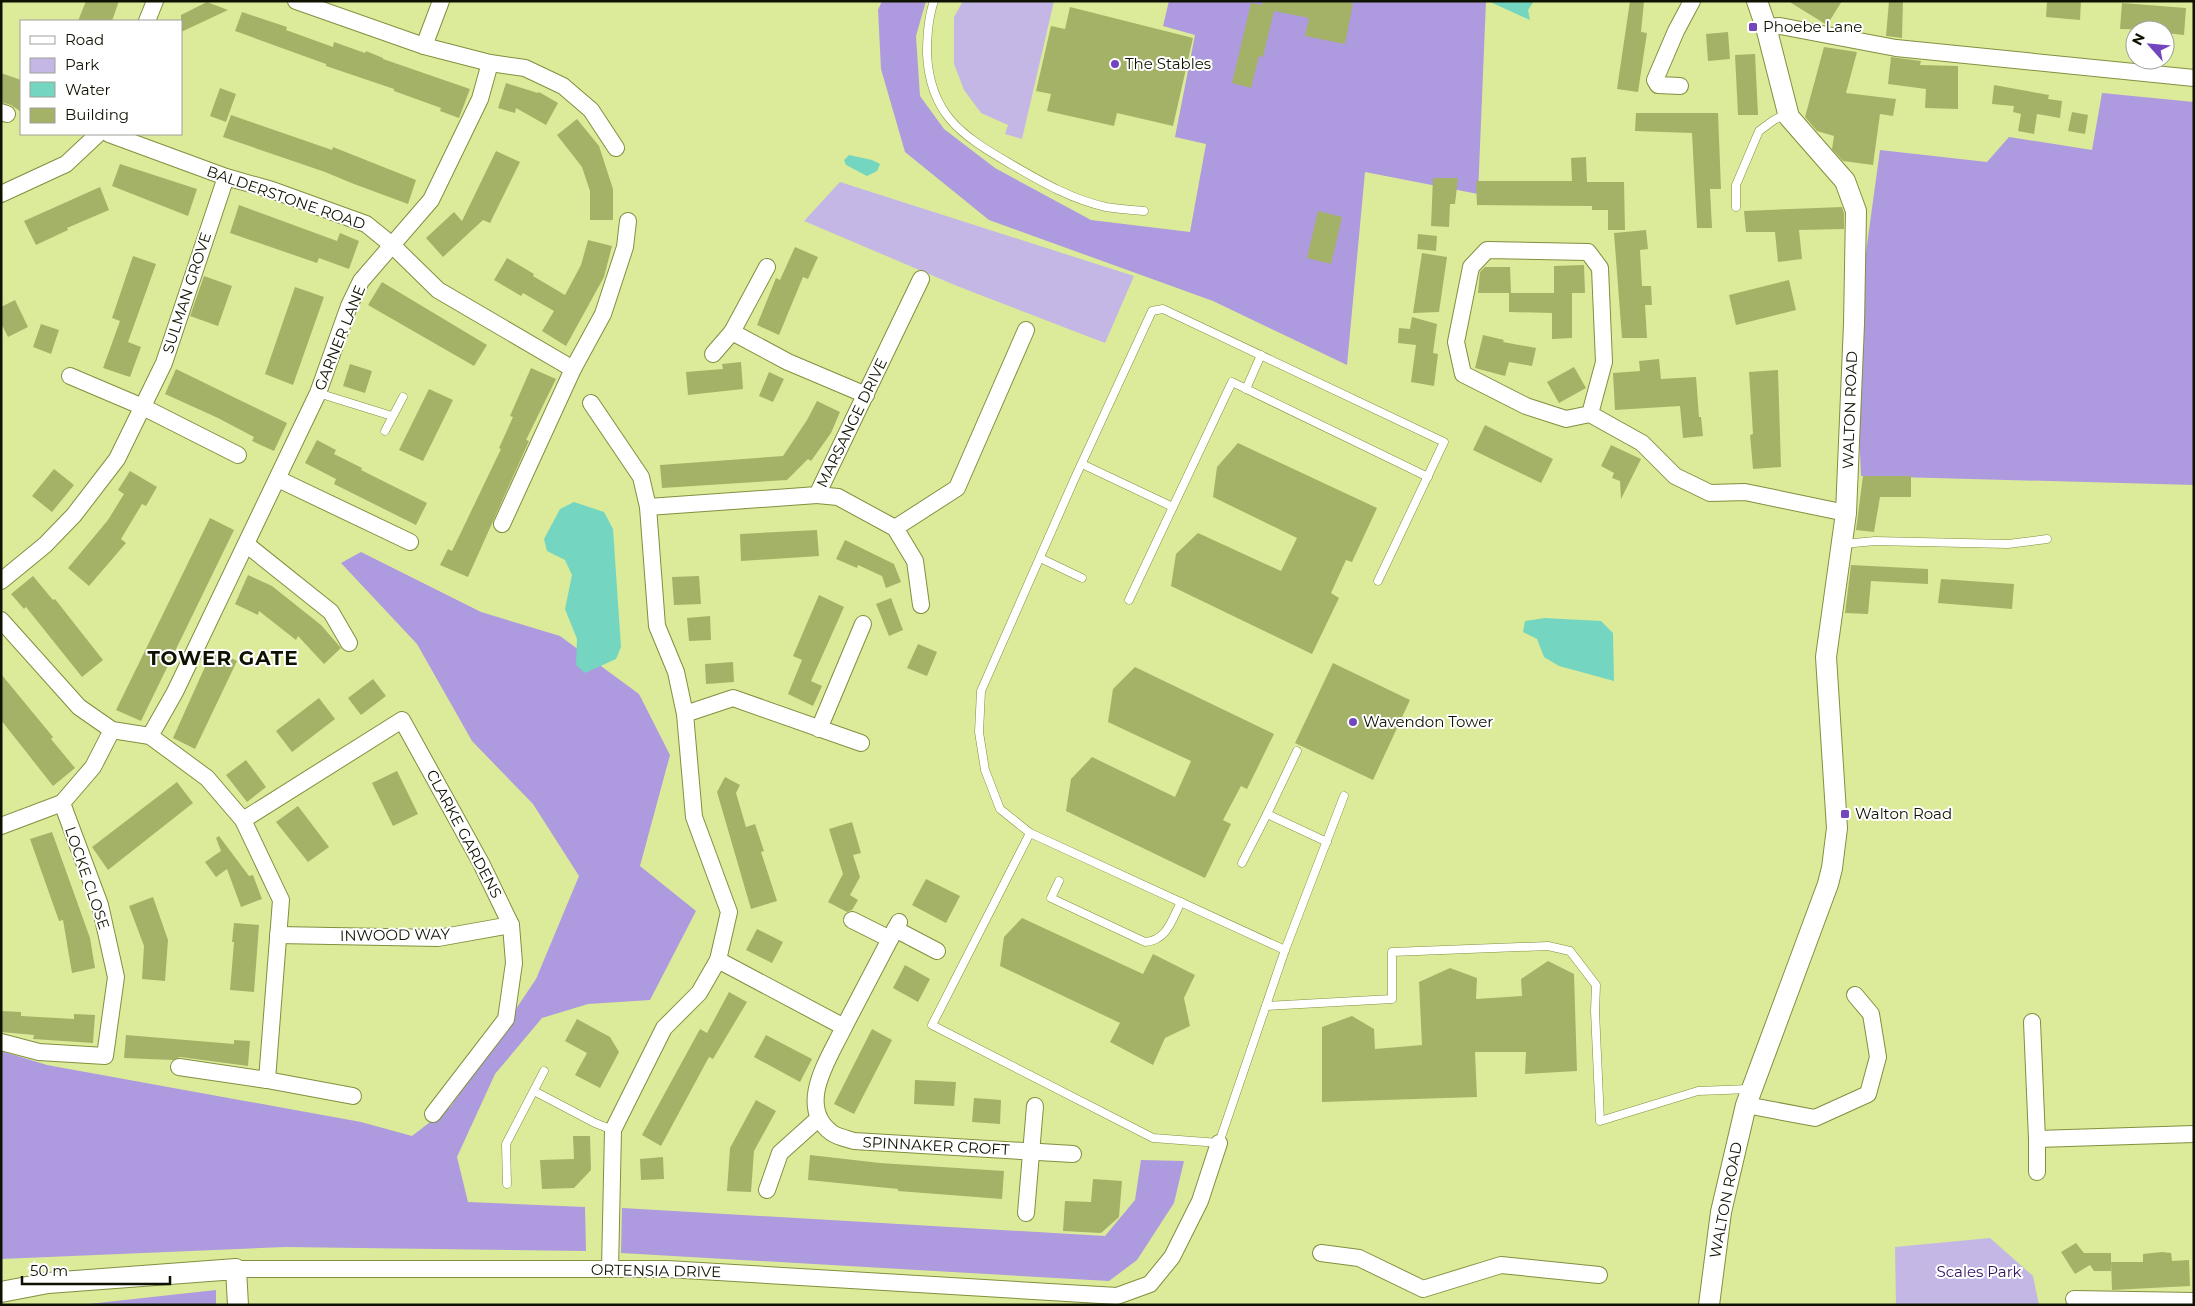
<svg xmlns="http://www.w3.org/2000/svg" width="2195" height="1306" font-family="Montserrat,sans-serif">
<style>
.green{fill:#c4b7e5}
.forest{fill:#ae9ade}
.water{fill:#74d6c0}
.building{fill:#a4b268}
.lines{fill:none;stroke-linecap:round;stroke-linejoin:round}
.service-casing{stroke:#828f3f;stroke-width:9}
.minor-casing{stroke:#828f3f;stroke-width:18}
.tertiary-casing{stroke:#828f3f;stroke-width:22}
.service{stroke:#fff;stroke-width:8}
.minor{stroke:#fff;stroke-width:16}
.tertiary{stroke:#fff;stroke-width:20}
.poi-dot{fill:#7446be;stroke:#fff;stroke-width:2}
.labels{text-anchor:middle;stroke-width:4;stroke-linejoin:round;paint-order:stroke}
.poi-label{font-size:15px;fill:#0e1200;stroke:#fff;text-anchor:start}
.street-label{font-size:15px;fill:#0e1200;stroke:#fff}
.park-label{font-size:15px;fill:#331060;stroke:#fff}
.district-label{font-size:20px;font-weight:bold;letter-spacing:1px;fill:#0e1200;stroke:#fff}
</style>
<rect width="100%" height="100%" fill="#dceb99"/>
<g class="green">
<polygon points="963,1 1054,1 1022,139 1005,134 1008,125 981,113 964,90 954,64 954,17"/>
<polygon points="840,182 1134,276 1105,343 957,286 804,221"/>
<polygon points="1990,1238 2033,1276 2039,1305 1896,1305 1895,1247"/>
</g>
<g class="forest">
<polygon points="882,1 926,1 916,36 920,96 944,129 995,168 1091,220 1190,232 1206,144 1175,137 1195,35 1163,26 1169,1 1486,1 1478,194 1365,172 1347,365 1213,301 989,220 905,152 881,69 878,10"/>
<polygon points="2102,93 2194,102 2194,485 1861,476 1855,332 1880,150 1987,162 2009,137 2092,150"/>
<polygon points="361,552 481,612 560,636 639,694 670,755 640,866 696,911 650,1000 588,1004 542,1018 495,1074 457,1157 468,1202 585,1207 586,1251 285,1247 1,1259 1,1051 47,1065 361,1122 412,1136 451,1106 536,979 579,876 533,804 472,741 417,644 341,563"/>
<polygon points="1141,1160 1184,1161 1174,1203 1137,1260 1109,1281 621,1253 622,1208 1105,1236 1135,1200"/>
<polygon points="216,1290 216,1305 79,1305"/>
</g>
<g class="water">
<polygon points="1488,1 1534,1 1528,10 1530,20"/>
<polygon points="849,155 872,160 880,164 877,171 867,176 846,165 844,160"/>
<polygon points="574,502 604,512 613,529 621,647 616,659 585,673 576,665 577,639 565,609 572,575 565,560 547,551 544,539 560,509"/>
<polygon points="1545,618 1601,621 1613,633 1614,681 1559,666 1544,657 1537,639 1523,632 1525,621"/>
</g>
<g class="building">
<polygon points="86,1 119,1 112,21 78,21"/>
<polygon points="1263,1 1343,1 1353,3 1345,44 1305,36 1309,18 1274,11 1263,57 1259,56 1251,88 1232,83 1251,3 1262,5"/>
<polygon points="1630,1 1644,1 1641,32 1647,33 1638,92 1617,89"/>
<polygon points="1788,1 1842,1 1827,25"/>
<polygon points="1889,1 1903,1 1902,38 1886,36"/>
<polygon points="2047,1 2081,1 2080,20 2046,17"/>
<polygon points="207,2 228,10 181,32 181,15"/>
<polygon points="2122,3 2186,8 2184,35 2165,33 2165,30 2120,29"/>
<polygon points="1070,7 1193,38 1173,126 1117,113 1114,126 1047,111 1051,94 1036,91 1051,26 1065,29"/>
<polygon points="242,12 287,27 286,30 333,47 334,42 365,53 366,51 383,58 383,59 470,89 459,118 440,111 441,108 394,91 394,89 326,66 326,64 235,31"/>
<polygon points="1728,32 1730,59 1708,61 1706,34"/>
<polygon points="1824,47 1857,52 1846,93 1896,99 1893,116 1880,114 1873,165 1843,161 1832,149 1834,136 1817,131 1805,117"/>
<polygon points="1755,54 1758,115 1738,115 1735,55"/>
<polygon points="1891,57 1921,61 1920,65 1958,66 1958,109 1925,108 1926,89 1888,84"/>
<polygon points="1,73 21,80 21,112 11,105 1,102"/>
<polygon points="506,83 538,93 539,92 558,103 546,125 516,108 515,113 498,108"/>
<polygon points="1994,85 2049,95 2048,99 2062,101 2060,118 2037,114 2034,134 2018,131 2021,114 2013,112 2014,106 1992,104"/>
<polygon points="220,88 236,94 226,122 210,116"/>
<polygon points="2072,112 2088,115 2085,134 2068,131"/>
<polygon points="1636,113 1718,113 1721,189 1710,189 1712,228 1697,228 1692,133 1635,131"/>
<polygon points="231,115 332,150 333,147 416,180 408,204 354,184 325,172 223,137"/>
<polygon points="577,119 599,146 613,189 613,220 590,220 590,191 582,167 557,135"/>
<polygon points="496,151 520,162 490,223 483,220 443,257 426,238 454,212 462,221"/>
<polygon points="1586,157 1587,182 1624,182 1625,230 1608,230 1608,210 1592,210 1592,206 1477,205 1476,181 1572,181 1571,158"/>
<polygon points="120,164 197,189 188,216 112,186"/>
<polygon points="1433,178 1458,178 1455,204 1450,204 1449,227 1431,226"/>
<polygon points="100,187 109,210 67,228 68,230 36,245 24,221"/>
<polygon points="239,205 337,241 340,233 359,241 349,269 319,258 317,263 230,233"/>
<polygon points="1842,207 1844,213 1844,229 1799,230 1802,259 1778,262 1775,232 1746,232 1744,211"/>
<polygon points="1318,211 1342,217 1331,264 1307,258"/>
<polygon points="1646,230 1648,249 1640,250 1642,286 1651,286 1652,305 1645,305 1647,338 1622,338 1614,233"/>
<polygon points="1418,234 1437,236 1436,251 1417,249"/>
<polygon points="588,240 612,246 604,277 566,346 542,331 554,311 523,293 521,296 494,280 507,258 534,274 533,276 565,295 581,265"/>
<polygon points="795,247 818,257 808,279 803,277 779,335 757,325 776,278 780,280"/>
<polygon points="1422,253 1447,257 1439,312 1413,313"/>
<polygon points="133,256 156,264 128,342 141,347 130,377 103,368 120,321 112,318"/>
<polygon points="1584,265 1585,293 1572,293 1572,338 1552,339 1552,313 1509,312 1509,293 1554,293 1554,266"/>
<polygon points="1485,267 1510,267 1511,293 1478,293 1480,272"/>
<polygon points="204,276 232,286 218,326 190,316"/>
<polygon points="1789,280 1796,310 1736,325 1729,295"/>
<polygon points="382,282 487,345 474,366 368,305"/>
<polygon points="295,287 324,297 293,385 265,374"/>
<polygon points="15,300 28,327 8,337 1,323 1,307"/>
<polygon points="1412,317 1437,324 1433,353 1438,354 1434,386 1411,382 1416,345 1398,343 1399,328 1410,329"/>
<polygon points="41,324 59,330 51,354 33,347"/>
<polygon points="1483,335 1504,340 1503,342 1536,348 1532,366 1509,362 1505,376 1475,368"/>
<polygon points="1659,359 1661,379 1696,377 1699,417 1701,417 1703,436 1683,438 1680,406 1615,410 1613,373 1640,371 1639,361"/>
<polygon points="741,362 743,389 688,395 686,372 723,369 722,364"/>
<polygon points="350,364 372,371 365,393 343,386"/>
<polygon points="1574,367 1586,388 1559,403 1547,382"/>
<polygon points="531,368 556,379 526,440 529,441 468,577 440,565 448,549 452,551 501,449 499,448 513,417 510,416"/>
<polygon points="176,369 287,423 274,451 252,441 254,437 218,418 165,394"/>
<polygon points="1778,370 1781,467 1753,469 1750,435 1753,434 1749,372"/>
<polygon points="769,372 784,379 773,402 759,396"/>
<polygon points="429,389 453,400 423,461 399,450"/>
<polygon points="817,401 840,412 831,433 811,461 808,459 787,480 662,488 660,465 783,456 807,420"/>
<polygon points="1485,425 1553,459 1541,483 1473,450"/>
<polygon points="317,440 336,450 334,454 362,468 361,470 427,503 416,525 334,484 336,479 305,463"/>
<polygon points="1238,443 1377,508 1352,562 1346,560 1331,593 1339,598 1312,654 1171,586 1176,554 1198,533 1281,571 1297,538 1213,497 1217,467"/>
<polygon points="1611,445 1641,459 1621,499 1620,481 1612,478 1614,473 1601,466"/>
<polygon points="54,469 74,485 52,512 32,496"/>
<polygon points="130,471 157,487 146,506 142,504 121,539 126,543 89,586 68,568 108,520 124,494 118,490"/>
<polygon points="1863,476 1911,476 1911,497 1880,497 1874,532 1856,530"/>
<polygon points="210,518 234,530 141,721 116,710"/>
<polygon points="817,530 819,556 741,561 740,534"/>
<polygon points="845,540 894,564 901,582 886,588 882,576 858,565 857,568 836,559"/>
<polygon points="1851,565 1928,569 1928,584 1871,581 1868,614 1845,613"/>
<polygon points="248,575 272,586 321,625 341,648 324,664 298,636 296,640 259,611 258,615 235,604"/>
<polygon points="33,576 53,600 55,599 103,660 82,677 26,607 24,609 11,594"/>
<polygon points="699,576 701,604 674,605 672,577"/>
<polygon points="1941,579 2014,584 2012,609 1938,603"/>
<polygon points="819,595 844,607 811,681 822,686 813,706 788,694 802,660 793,656"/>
<polygon points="891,598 903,630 889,636 876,604"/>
<polygon points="710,616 711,640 689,641 687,618"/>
<polygon points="918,644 937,652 927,676 907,668"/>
<polygon points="213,649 237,661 195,749 173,738"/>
<polygon points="733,662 734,682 706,684 705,664"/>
<polygon points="1333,663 1410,700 1373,780 1295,743"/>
<polygon points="1135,667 1274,734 1247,789 1241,786 1223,820 1231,824 1205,878 1066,811 1071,779 1092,757 1175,797 1191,761 1108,722 1113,689"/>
<polygon points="1,674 53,737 51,739 75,768 53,786 1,720"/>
<polygon points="373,679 386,696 361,715 348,698"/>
<polygon points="319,698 335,719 292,752 276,731"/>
<polygon points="246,760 266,787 247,802 226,775"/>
<polygon points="397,771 418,814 393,826 372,783"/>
<polygon points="725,777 740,785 736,793 746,827 755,824 764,851 761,852 777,901 751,909 717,792"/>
<polygon points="177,782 193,803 108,870 92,847"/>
<polygon points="298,806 329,847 308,862 276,822"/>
<polygon points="852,822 861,853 853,855 860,877 850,895 858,900 852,910 847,912 828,902 843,874 829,829"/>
<polygon points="52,832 90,938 95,968 72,973 63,920 59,921 30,839"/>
<polygon points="219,836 249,876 253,875 262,899 241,907 227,869 216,877 205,862 221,851 216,838"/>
<polygon points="926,879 960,896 946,923 912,905"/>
<polygon points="153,897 168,940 165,981 142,979 144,946 129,906"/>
<polygon points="1022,918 1143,974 1153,954 1195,975 1184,998 1190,1026 1165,1038 1153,1065 1110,1042 1120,1023 1000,966 1004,937"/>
<polygon points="234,923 259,925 254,992 230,990 234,942 232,942"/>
<polygon points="757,929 783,942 772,963 746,950"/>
<polygon points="1548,961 1574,974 1577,1071 1525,1074 1526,1052 1475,1052 1477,1097 1322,1102 1322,1027 1352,1016 1374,1029 1375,1049 1422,1045 1419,982 1450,968 1477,978 1476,999 1522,996 1521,979"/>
<polygon points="905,965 930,979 918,1002 893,988"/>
<polygon points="729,992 747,1002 713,1059 709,1057 661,1146 642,1135 700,1029 707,1033"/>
<polygon points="1,1011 21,1012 21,1016 74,1019 74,1014 95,1015 93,1043 33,1039 34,1035 1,1032"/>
<polygon points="577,1019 610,1037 619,1052 600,1088 575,1075 587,1053 565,1041"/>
<polygon points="872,1029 892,1040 854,1114 834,1104"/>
<polygon points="126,1035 234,1044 234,1040 250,1041 248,1066 180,1057 173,1060 124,1058"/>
<polygon points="766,1035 812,1059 800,1082 754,1057"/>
<polygon points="915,1080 956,1082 954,1106 914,1104"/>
<polygon points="974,1098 1001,1100 1000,1124 972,1122"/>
<polygon points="756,1100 776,1111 754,1151 751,1192 727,1191 730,1148"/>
<polygon points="573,1136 590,1136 591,1170 574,1188 542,1189 540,1160 574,1159"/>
<polygon points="810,1155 880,1163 1004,1171 1002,1199 898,1191 898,1189 808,1180"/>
<polygon points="663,1157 664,1179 641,1180 640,1159"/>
<polygon points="1093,1179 1122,1181 1119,1217 1101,1233 1063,1231 1065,1201 1091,1202"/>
<polygon points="2076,1243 2084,1253 2111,1253 2111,1271 2094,1271 2090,1265 2075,1274 2061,1252"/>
<polygon points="2162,1252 2171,1253 2172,1261 2189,1260 2190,1286 2112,1290 2111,1262 2143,1262 2143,1254"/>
</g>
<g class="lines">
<g class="service-casing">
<g id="service">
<path d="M934,1C928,18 927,36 927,54C930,114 961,135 1009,163C1040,181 1070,199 1106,207C1118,209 1131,210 1144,211"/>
<polyline points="1736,207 1736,185 1759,131 1774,120 1788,113"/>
<polyline points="1246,389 1261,355"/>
<polyline points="318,393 392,416"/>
<polyline points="385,431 403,397"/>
<polyline points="1082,464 1173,507"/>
<polyline points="1843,544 1875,541 2008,544 2047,539"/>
<polyline points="1040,558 1082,578"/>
<polyline points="1129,600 1232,382 1428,477"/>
<polyline points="1267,814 1297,751"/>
<polyline points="1030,833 932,1025 1153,1138 1219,1143 1285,950 1344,796"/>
<polyline points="1242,863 1267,814 1327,842"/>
<path d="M1059,881L1051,898L1145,942C1167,941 1172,919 1181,902"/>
<polyline points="1285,950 1030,833 1000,809 985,770 979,732 981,691 1074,480 1152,311 1163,309 1444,442 1378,581"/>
<polyline points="1266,1006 1392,999 1392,952 1548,946 1570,951 1596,985 1595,1011 1600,1121 1698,1091 1750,1089"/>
<polyline points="534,1091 595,1123 613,1130"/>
<polyline points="507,1184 506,1144 544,1071"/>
</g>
</g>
<g class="minor-casing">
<g id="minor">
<polyline points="296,1 424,46 490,63 525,68 563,86 591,110 616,148"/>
<polyline points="147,21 155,1"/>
<polyline points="1766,27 1780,26 1896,48 2194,78"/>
<polyline points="424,46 441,1"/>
<polyline points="1680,86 1658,85 1655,80 1676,31 1692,1"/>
<polyline points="1,112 7,114"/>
<polyline points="109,134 226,177 272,190 366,224 392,245 438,290 573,369"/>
<polyline points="1,194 66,164 98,134"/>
<polyline points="767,267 732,332 788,362 866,395"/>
<polyline points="713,354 732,332"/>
<polyline points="70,376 143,407 238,455"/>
<polyline points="591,403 641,477 648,507 657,626 676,672 685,714 694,817 729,912 718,960 699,993 664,1028 613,1130 610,1269"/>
<polyline points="1590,414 1604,362 1600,268 1588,252 1487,250 1471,267 1456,342 1463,374 1526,406 1566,419 1590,414 1642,443 1675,476 1710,493 1745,492 1846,513"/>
<polyline points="278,479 410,542"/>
<polyline points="817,495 838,497 895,528 915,561 921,605"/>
<polyline points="648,507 817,495 921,279"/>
<polyline points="502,524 573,369 603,314 625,247 628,221"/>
<polyline points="895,528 957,488 1026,330"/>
<polyline points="246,544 331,612 349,643"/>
<polyline points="1,581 45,545 74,515 117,459 164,363 226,177"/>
<polyline points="1,620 79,707 112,730 150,736 207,778 243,820 281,900 267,1080 179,1067"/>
<polyline points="685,714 733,698 861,743"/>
<polyline points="819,729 863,624"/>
<polyline points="150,736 175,692 318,393 349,306 361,281 431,200 480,99 490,63"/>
<polyline points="243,820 402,720 481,863 511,925 514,963 506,1019 433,1114"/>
<polyline points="1,826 62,803 93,767 112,730"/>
<polyline points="852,920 890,939"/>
<polyline points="895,929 937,951"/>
<polyline points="278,935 438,938 511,925"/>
<path d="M718,960L844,1027C830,1057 795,1106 832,1133C838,1137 848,1139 854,1141L1073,1154"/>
<polyline points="2032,1022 2037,1139 2194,1134"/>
<polyline points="844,1027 899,922"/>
<polyline points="1,1042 39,1052 105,1056 116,977 100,905 62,803"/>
<polyline points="267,1080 353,1096"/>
<polyline points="1746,1105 1815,1118 1868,1094 1878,1057 1871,1014 1855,995"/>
<polyline points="2037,1139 2037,1172"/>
<polyline points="767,1190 780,1153 819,1118"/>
<polyline points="1026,1213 1035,1106"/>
<polyline points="1321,1253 1359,1258 1423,1289 1501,1265 1599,1275"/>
<polyline points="236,1269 667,1269 1117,1296 1150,1284 1172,1257 1200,1201 1219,1143"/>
<polyline points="2074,1299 2194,1301"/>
</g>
</g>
<g class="tertiary-casing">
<g id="tertiary">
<polyline points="1,1292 48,1283 236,1269 238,1305"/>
<polyline points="1709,1305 1721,1212 1746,1105 1828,884 1832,868 1837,828 1826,657 1846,513 1854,324 1856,211 1845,181 1789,117 1766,27 1757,1"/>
</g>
</g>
<use href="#service" class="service"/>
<use href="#minor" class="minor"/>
<use href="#tertiary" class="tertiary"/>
</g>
<g class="poi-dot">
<rect x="1748" y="22" width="10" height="10" rx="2.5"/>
<circle cx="1115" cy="64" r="5"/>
<circle cx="1353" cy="722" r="5"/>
<rect x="1840" y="809" width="10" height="10" rx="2.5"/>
</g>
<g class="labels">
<g class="poi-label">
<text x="1763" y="32">Phoebe Lane</text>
<text x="1125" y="69">The Stables</text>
<text x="1363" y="727">Wavendon Tower</text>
<text x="1855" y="819">Walton Road</text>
</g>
<g class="street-label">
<text transform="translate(286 198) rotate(19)" y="5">BALDERSTONE ROAD</text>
<text transform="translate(187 293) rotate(-72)" y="5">SULMAN GROVE</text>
<text transform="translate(340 338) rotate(-68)" y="5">GARNER LANE</text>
<text transform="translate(1850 410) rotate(-88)" y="5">WALTON ROAD</text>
<text transform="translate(852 423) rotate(-64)" y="5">MARSANGE DRIVE</text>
<text transform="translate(464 834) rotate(62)" y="5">CLARKE GARDENS</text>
<text transform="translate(87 878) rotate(71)" y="5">LOCKE CLOSE</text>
<text transform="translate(395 935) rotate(-1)" y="5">INWOOD WAY</text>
<text transform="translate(936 1146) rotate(3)" y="5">SPINNAKER CROFT</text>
<text transform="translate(1726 1200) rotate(-79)" y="5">WALTON ROAD</text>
<text transform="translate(656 1271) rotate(1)" y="5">ORTENSIA DRIVE</text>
</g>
<g class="park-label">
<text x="1979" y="1277">Scales Park</text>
</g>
<g class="district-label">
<text x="223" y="665">TOWER GATE</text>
</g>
</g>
<rect width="2195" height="1306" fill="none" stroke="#0e1200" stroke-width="5"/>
<rect x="20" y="20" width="162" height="115" fill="#ffffff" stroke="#9fa099"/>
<rect x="30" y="36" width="25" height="8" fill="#ffffff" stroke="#9fa099"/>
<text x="65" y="45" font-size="15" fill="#0e1200">Road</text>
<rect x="30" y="58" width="25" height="15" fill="#c4b7e5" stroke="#9fa099"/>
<text x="65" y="70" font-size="15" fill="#0e1200">Park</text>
<rect x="30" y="82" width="25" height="15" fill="#74d6c0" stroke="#9fa099"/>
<text x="65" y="95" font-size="15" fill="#0e1200">Water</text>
<rect x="30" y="108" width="25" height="15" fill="#a4b268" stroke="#9fa099"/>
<text x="65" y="120" font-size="15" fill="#0e1200">Building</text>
<g transform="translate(2150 45) rotate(297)"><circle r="24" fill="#ffffff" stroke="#9fa099"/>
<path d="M0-4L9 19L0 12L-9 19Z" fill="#7446be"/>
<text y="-8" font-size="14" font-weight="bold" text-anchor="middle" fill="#0e1200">N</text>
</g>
<path d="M22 1276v8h148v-8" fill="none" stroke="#0e1200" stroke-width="2.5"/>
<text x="30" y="1276" font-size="15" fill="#0e1200" stroke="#ffffff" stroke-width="4" paint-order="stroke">50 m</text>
</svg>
